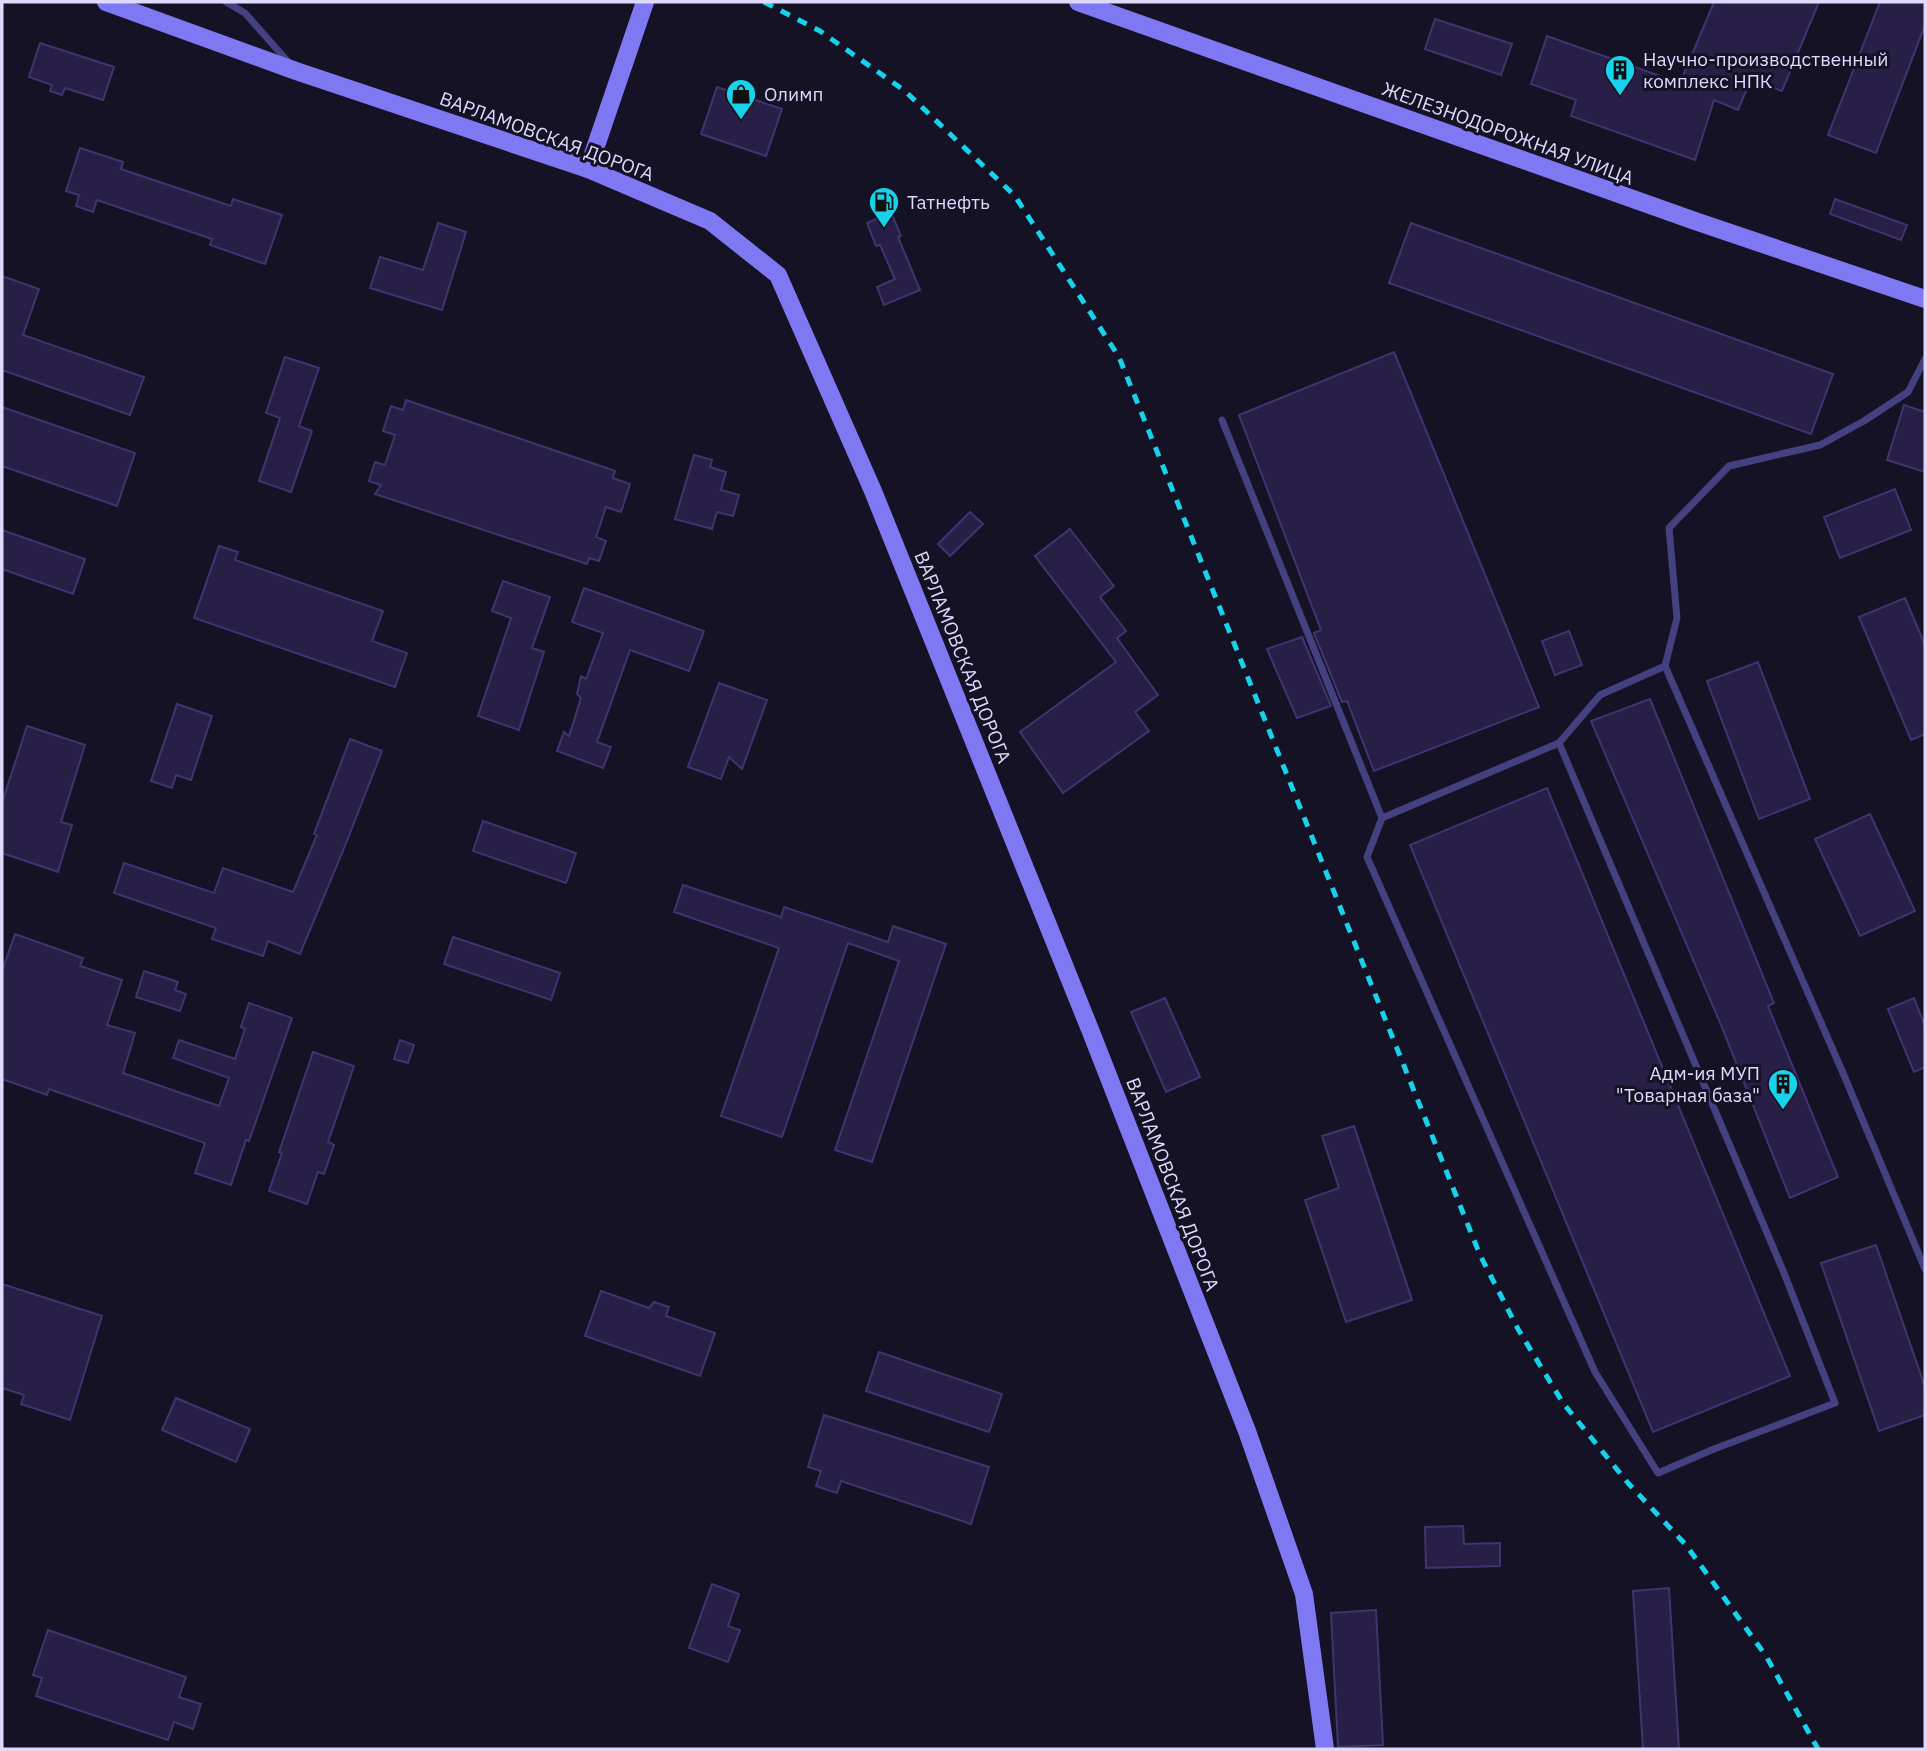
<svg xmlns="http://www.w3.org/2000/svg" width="1927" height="1751" font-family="'IBM Plex Sans',sans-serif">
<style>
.building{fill:#271f45;stroke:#40346f;stroke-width:2}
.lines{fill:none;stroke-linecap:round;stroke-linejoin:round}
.lane{stroke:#444180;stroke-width:7}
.secondary{stroke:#7e79f3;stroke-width:18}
.rail{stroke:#17d2ea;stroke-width:5;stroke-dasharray:10 9;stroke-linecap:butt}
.labels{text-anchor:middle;stroke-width:6;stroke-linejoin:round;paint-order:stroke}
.poi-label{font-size:19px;fill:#dedafc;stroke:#151226;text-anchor:start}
.street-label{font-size:19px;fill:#dedafc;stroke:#151226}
</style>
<rect width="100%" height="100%" fill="#151226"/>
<g class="building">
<polygon points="1714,2 1819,2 1782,91 1751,79 1738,110 1714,100 1695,160 1571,116 1576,100 1531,84 1547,36 1680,83"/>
<polygon points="1880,2 1925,2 1925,25 1876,153 1828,135"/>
<polygon points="1435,19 1512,44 1501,75 1425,49"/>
<polygon points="40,43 114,67 103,100 65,88 62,95 50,91 52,85 29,77"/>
<polygon points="717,87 782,109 766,156 701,134"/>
<polygon points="80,148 123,162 121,169 231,206 233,199 282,215 265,264 210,245 212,239 97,200 93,212 76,206 79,195 66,191"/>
<polygon points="1835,199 1907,225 1901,240 1830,214"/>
<polygon points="891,212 901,236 898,237 920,290 884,305 877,287 895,279 880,245 876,246 867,223"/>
<polygon points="438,223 466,232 442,310 370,288 380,257 423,270"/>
<polygon points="1411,223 1833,374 1811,434 1389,283"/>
<polygon points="2,276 39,289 23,335 144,377 130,415 2,370"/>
<polygon points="1394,352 1539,707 1374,771 1347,701 1342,702 1314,633 1321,630 1239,415"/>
<polygon points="285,357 319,368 299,426 312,431 291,492 259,481 280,418 266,413"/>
<polygon points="406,400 615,471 613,478 630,484 621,512 606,507 596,537 606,541 599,561 589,558 587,564 375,494 381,485 369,481 375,462 385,465 395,435 383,431 391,406 403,410"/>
<polygon points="1904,405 1925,412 1925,472 1887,460"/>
<polygon points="2,407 135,453 117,506 2,466"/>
<polygon points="694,455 712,460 710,467 726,472 721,490 739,495 733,516 717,512 712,529 675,519"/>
<polygon points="1895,489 1911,530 1840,558 1824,517"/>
<polygon points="970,512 983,524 950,556 938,544"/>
<polygon points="1070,529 1114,586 1100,597 1126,631 1117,638 1158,695 1135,712 1149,731 1063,793 1020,732 1116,662 1035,556"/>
<polygon points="2,530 85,559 73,594 2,569"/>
<polygon points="219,546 238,552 235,560 383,611 372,641 407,653 395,687 194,618"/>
<polygon points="503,581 550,597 532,648 544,652 519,730 478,716 511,618 492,611"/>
<polygon points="584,588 704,631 689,671 630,650 597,742 611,747 603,768 557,751 564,732 569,736 581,698 577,694 581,676 586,679 603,633 572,622"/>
<polygon points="1905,598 1925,645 1925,734 1911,740 1859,617"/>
<polygon points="1569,631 1582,665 1555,675 1542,641"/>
<polygon points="1302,637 1331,706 1297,718 1267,649"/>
<polygon points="1758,662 1810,799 1759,819 1707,681"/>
<polygon points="719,683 767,700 742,769 729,757 721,779 688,767"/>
<polygon points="1650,699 1774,1003 1768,1006 1838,1177 1790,1198 1721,1025 1591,721"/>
<polygon points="177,704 212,716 191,780 176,775 172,788 151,781"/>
<polygon points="27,726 85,745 61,822 72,825 58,872 2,853 2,803"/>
<polygon points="350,739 382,751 345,846 300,954 268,941 263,956 212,939 216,928 114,893 124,863 214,893 223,868 293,892 317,835 314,834"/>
<polygon points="1547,788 1790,1376 1653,1432 1410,845"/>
<polygon points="1870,814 1915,911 1860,936 1815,839"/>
<polygon points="483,821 576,853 566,883 473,851"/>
<polygon points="683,885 781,917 784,907 888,942 893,926 946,944 872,1162 835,1150 899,961 848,943 782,1137 721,1116 779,948 674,912"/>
<polygon points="15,934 83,958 80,966 122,980 107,1025 135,1033 123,1073 219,1106 229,1078 173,1058 179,1040 235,1059 245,1029 241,1027 249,1003 292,1018 249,1141 246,1140 231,1185 195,1173 205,1143 49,1089 47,1095 2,1079 2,971"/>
<polygon points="453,937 560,973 551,1000 444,964"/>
<polygon points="144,971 178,982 175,990 186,994 180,1011 136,997"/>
<polygon points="1165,998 1200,1077 1166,1092 1131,1012"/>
<polygon points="1914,998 1925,1026 1925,1067 1914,1072 1888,1009"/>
<polygon points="400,1040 414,1045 408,1063 394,1059"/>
<polygon points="313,1052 354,1066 328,1142 334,1145 324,1174 318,1172 307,1204 269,1191 282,1153 279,1152"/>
<polygon points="1354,1126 1412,1300 1346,1322 1305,1200 1339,1188 1322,1136"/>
<polygon points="1876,1245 1925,1387 1925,1415 1879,1431 1821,1263"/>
<polygon points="2,1284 102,1316 70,1420 21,1404 24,1395 2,1388"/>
<polygon points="601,1291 649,1308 654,1302 669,1307 666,1316 715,1333 700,1376 585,1336"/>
<polygon points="879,1352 1002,1394 989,1432 866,1391"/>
<polygon points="176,1398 250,1429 236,1462 162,1430"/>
<polygon points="824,1415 989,1467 971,1524 841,1481 837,1493 816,1486 821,1471 808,1467"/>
<polygon points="1463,1526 1464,1544 1500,1543 1500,1566 1426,1568 1425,1527"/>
<polygon points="712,1584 739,1594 728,1626 740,1630 728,1662 689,1648"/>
<polygon points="1669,1588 1679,1749 1643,1749 1633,1591"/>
<polygon points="1376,1610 1383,1745 1338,1747 1331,1613"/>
<polygon points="48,1630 186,1677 179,1697 201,1704 193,1729 174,1722 168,1740 36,1696 42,1678 33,1675"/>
</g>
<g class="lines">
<g class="lane">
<polyline points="226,2 245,13 290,64"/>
<polyline points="1222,420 1382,818 1367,857 1595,1372 1658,1473 1714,1449 1835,1403 1784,1273 1559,743 1600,695 1665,666 1677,618 1669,528 1729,466 1820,445 1864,421 1908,392 1925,359"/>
<polyline points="1665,666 1843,1073 1925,1269"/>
<polyline points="1382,818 1559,743"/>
</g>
<g class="secondary">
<polyline points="106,2 296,71 588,169 710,221 778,275 873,491 1091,1032 1247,1431 1304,1594 1325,1749"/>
<polyline points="1078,2 1695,221 1925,299"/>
<polyline points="588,169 645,2"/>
</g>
<polyline class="rail" points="764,2 820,31 905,91 1015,196 1119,357 1480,1255 1518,1329 1563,1403 1628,1483 1686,1545 1766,1656 1818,1749"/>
</g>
<defs>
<g id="building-pin" transform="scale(1.575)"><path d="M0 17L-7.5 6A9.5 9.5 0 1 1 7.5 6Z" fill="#17d2ea" stroke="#151226"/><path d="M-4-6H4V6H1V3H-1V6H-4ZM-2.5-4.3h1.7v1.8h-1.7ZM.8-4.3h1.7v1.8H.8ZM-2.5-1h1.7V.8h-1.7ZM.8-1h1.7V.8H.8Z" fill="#111"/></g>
<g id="shop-pin" transform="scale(1.575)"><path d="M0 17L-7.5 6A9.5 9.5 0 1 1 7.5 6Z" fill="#17d2ea" stroke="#151226"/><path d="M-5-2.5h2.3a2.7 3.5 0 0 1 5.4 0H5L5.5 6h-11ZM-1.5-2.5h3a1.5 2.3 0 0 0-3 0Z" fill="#111"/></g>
<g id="fuel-pin" transform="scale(1.575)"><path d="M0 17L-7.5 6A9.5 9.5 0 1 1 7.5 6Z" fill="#17d2ea" stroke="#151226"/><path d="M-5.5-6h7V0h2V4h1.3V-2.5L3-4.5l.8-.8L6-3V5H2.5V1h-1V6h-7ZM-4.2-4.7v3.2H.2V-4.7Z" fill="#111"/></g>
</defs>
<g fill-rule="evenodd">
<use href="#building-pin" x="1620" y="70"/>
<use href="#shop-pin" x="741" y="94"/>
<use href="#fuel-pin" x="884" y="202"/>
<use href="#building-pin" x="1783" y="1084"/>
</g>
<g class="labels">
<g class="poi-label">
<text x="1643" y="66">Научно-производственный<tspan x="1643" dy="22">комплекс НПК</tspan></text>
<text x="764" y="101">Олимп</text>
<text x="907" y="209">Татнефть</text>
<text x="1760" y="1080" text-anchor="end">Адм-ия МУП<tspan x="1760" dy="22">"Товарная база"</tspan></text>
</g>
<g class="street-label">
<text transform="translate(1508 133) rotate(20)" y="7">ЖЕЛЕЗНОДОРОЖНАЯ УЛИЦА</text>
<text transform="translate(547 136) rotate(20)" y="7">ВАРЛАМОВСКАЯ ДОРОГА</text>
<text transform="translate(963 657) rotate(68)" y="7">ВАРЛАМОВСКАЯ ДОРОГА</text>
<text transform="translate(1173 1184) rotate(69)" y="7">ВАРЛАМОВСКАЯ ДОРОГА</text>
</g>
</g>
<rect width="1927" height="1751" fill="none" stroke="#dedafc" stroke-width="7"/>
</svg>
